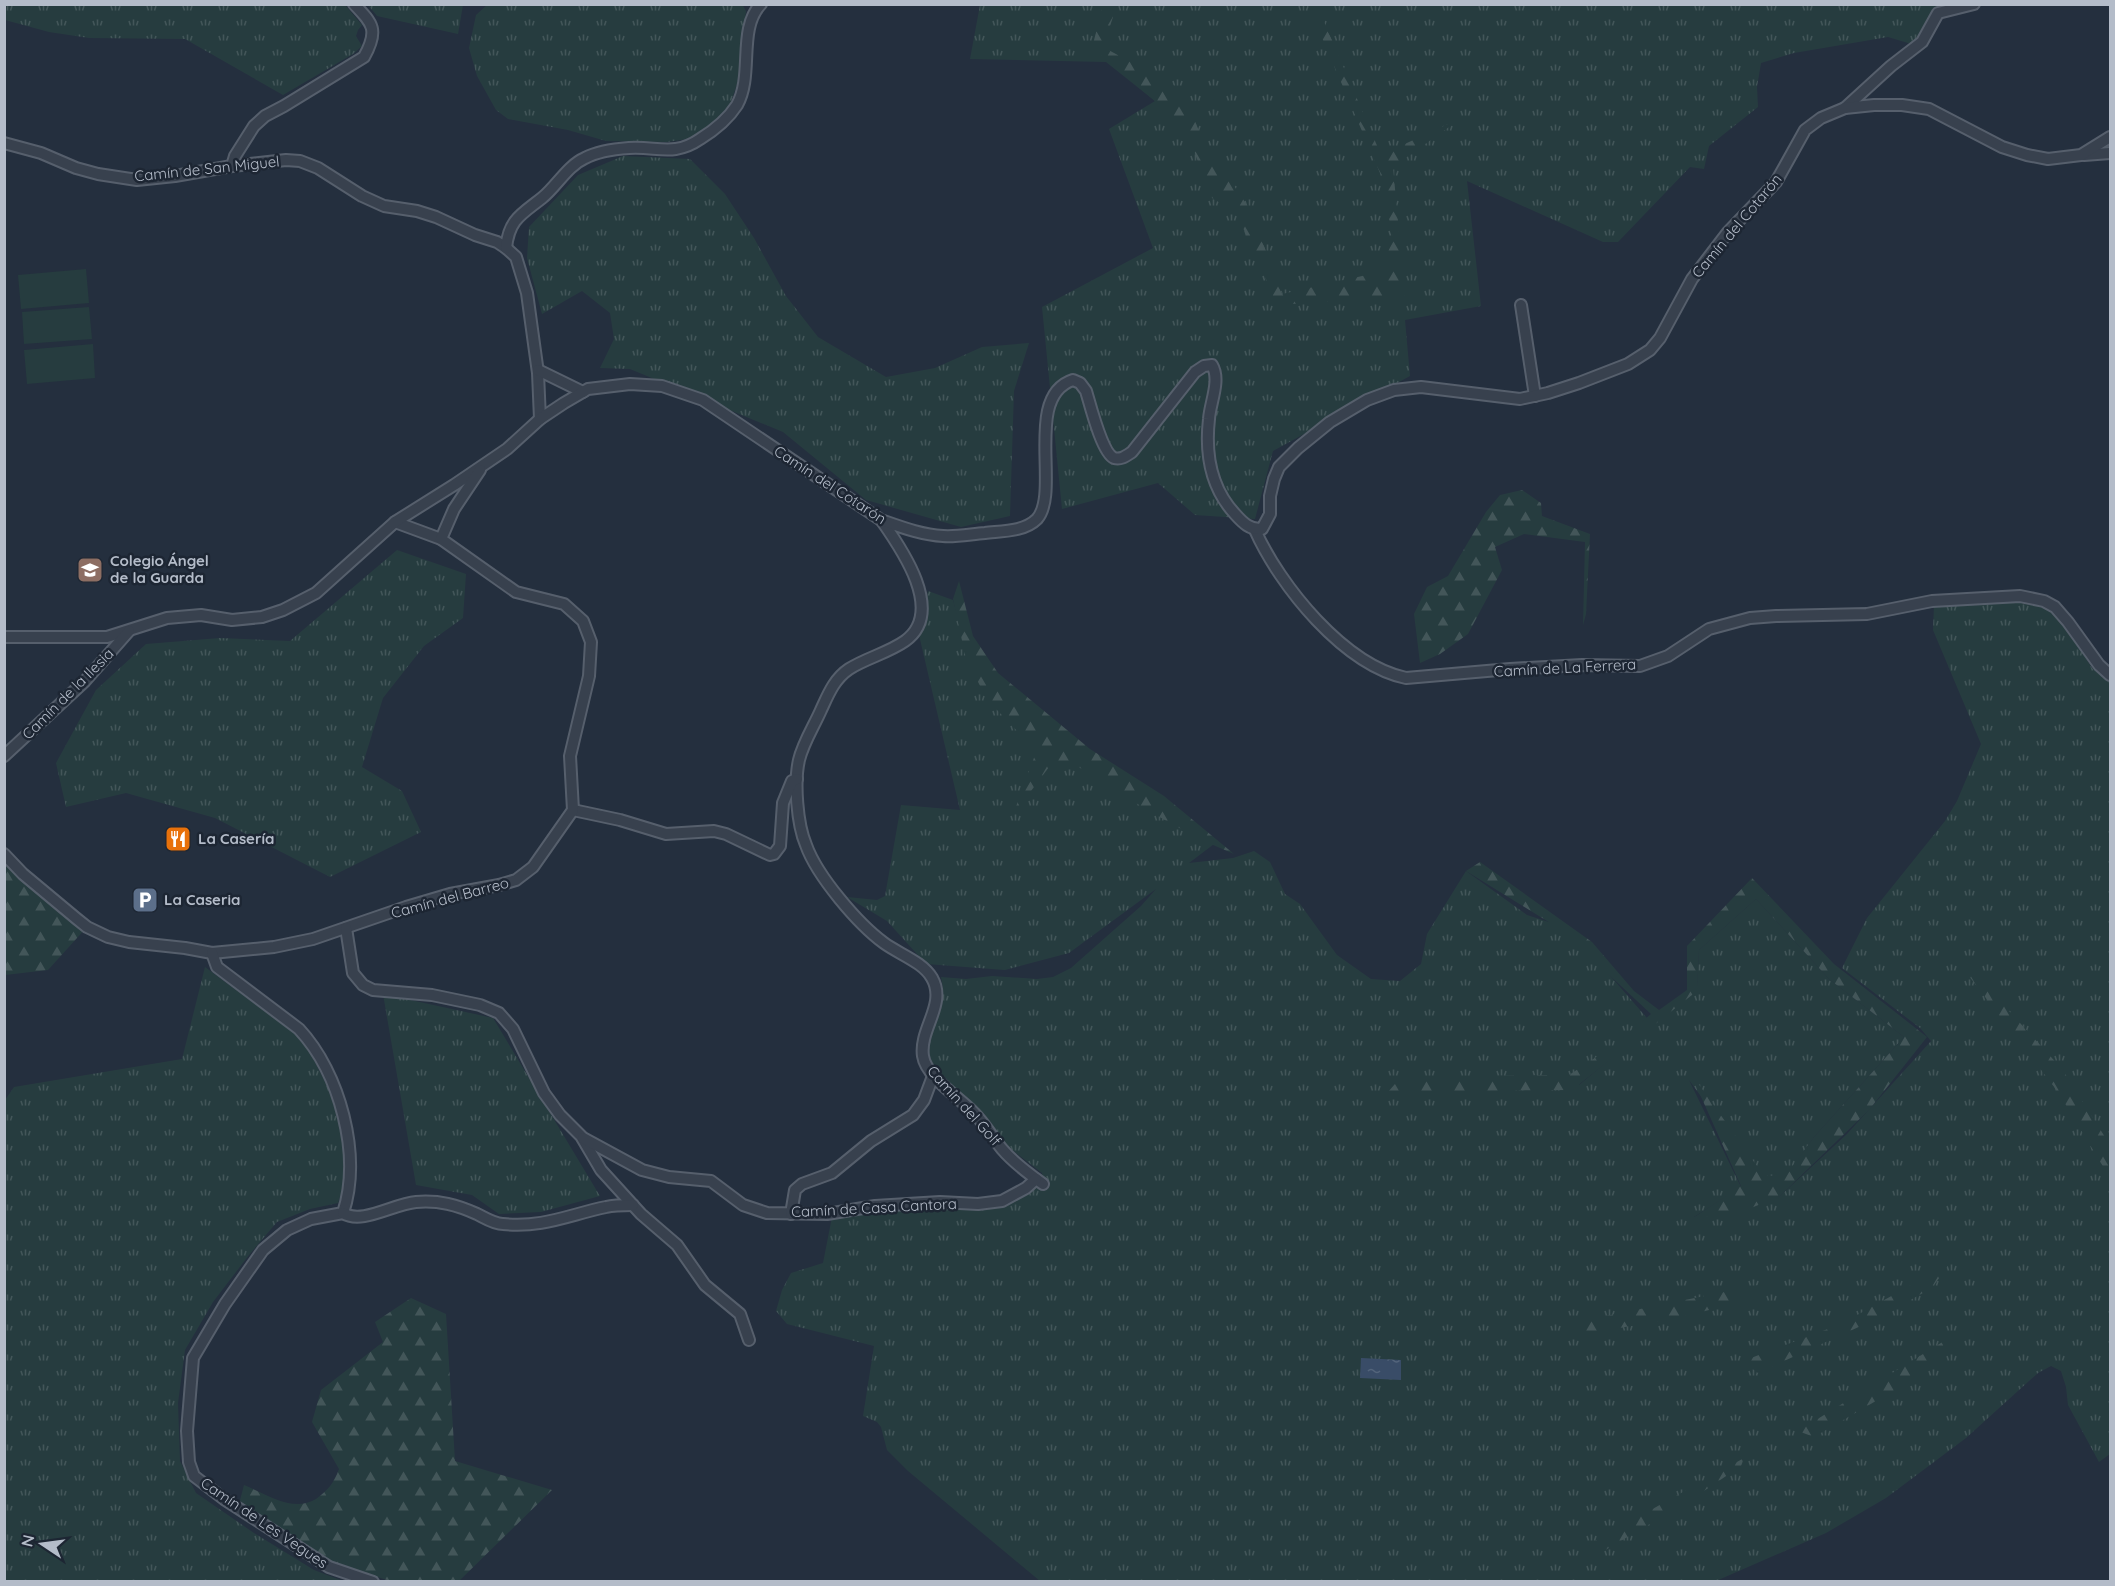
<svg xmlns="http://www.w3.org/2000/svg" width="2115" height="1586" font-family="Quicksand,sans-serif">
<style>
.grass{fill:url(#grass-tufts)}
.forest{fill:url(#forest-firs)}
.pitch{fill:#263c3f}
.water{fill:url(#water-ripples)}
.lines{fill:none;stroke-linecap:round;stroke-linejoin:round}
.street-casing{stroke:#565f6c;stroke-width:14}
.street{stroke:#38414e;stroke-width:10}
.labels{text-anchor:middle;stroke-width:5;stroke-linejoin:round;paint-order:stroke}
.street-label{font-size:15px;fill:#b4bcc9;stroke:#1d2633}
.poi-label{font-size:15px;font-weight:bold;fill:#b4bcc9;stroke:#1d2633;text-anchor:start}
</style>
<defs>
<pattern id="grass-tufts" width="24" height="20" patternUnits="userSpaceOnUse" patternTransform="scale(1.5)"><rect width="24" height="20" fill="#263c3f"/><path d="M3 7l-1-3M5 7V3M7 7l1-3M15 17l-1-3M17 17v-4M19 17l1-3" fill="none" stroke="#435659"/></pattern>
<pattern id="forest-firs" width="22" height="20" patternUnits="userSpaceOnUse" patternTransform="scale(1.5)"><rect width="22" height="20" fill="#263c3f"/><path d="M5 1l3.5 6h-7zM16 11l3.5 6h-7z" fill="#435659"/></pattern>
<pattern id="water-ripples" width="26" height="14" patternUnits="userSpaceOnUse" patternTransform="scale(1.5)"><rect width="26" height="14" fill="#394c67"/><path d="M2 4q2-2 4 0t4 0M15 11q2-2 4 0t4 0" fill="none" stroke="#53647b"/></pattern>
</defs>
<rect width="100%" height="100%" fill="#242f3e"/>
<g class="grass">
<polygon points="742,4 746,11 739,78 730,105 712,124 688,139 667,142 606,141 568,130 508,119 496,110 477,76 469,48 476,15 487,5"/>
<polygon points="4,5 345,5 362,25 358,30 356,36 362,46 353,54 283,95 185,39 89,38 49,32 5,20"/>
<polygon points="368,5 463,5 458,34 377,16"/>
<polygon points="980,5 1971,5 1938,13 1933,9 1918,46 1888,37 1794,53 1761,63 1757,87 1758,107 1709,146 1704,169 1690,167 1618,242 1603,242 1467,181 1481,306 1405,320 1410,376 1273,451 1255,519 1195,515 1158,483 1062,509 1042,307 1153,248 1109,129 1155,101 1106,62 970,59"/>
<polygon points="623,156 690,159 725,194 754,238 786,296 818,337 886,377 935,368 982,347 1029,343 1014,391 1010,516 961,527 866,500 783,432 630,369 600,368 614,339 610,313 582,291 542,314 527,258 529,227 578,175"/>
<polygon points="397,550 466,574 463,618 424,646 383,698 362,767 402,791 421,832 330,877 215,818 126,793 66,807 56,763 96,690 146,644 220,638 290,641"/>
<path d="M928,591L953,600L964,641L1065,743L1218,841L1189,863L1233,858L1254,851L1270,862L1285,894L1300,904L1337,955L1371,979L1400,981L1421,964L1427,934L1466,871L1527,915L1555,924L1600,964L1647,1018L1583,1072L1579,1085L1697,987L1699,950L1756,899L1829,979L1904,1037L1814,1137L1787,1175L1762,1180L1689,1080L1741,1187L1694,1217L1780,1196L1847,1134L1931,1041L1920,1028L1842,968L1867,918L1945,821L1957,801L1981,744L1933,630L1934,605L2020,602L2043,605L2064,624L2092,668L2110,682V1454L2099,1462L2068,1405L2066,1387L2061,1371L2051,1366L2038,1373L1966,1438L1886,1498L1826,1533L1716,1581H1040L908,1471L887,1450L881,1427L877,1422L863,1416L874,1346L787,1324L776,1311L782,1290L791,1273L823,1263L832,1217C871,1211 911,1206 952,1206C969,1206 984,1211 1002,1205C1016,1201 1029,1190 1043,1184L1042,1173L1007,1146L991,1123L930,1063L927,1048L942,1003L943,988L941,977L966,979L992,976L1037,979L1053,977L1071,968L1141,906L1156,889L1069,953L1005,970L926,964L887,921L847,897L877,900L885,896L901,805L960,810L919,635Z"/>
<polygon points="205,967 301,1038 313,1058 330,1092 345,1146 343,1188 338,1203 310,1209 277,1222 249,1255 213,1302 185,1350 178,1403 180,1461 196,1493 254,1533 314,1570 343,1581 5,1582 5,1100 14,1087 182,1059"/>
<polygon points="383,994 493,1018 600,1196 541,1212 499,1214 472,1195 416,1185"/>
</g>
<g class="forest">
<polygon points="1103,5 1117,5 1103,47 1182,90 1209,155 1232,183 1251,211 1282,294 1380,272 1393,239 1380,173 1308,5 1317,5 1381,155 1463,117 1393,167 1405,297 1275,305 1259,260 1235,212 1212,198 1192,146 1156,102 1092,48"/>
<polygon points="1522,490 1541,503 1542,516 1590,534 1586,614 1583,625 1585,542 1524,534 1495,547 1502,570 1468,634 1440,654 1420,663 1414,614 1427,587 1448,576 1486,512 1500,495"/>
<path d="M959,581L973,636L998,673L1090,749L1164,796L1234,854C1176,830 1127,798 1074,764L1049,767L1013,815L1035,755L1013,726L988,701L966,659L953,599Z"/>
<polygon points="4,854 87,927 48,970 5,975"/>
<polygon points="1480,862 1592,942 1634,991 1659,1010 1687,990 1687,946 1752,878 1834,964 1927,1037 1869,1110 1780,1196 1739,1213 1693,1218 1741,1186 1690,1072 1764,1176 1786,1175 1814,1137 1904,1037 1829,979 1756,899 1699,950 1697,991 1572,1090 1388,1092 1401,1077 1569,1075 1613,1046 1651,1014 1560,929 1466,871"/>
<polygon points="1926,920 2062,1069 2110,1145 2110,1178 2058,1092"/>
<polygon points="1949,1264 1932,1288 1874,1320 1758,1373 1743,1361 1841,1324"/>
<polygon points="1764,1284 1741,1302 1677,1318 1573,1336 1561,1325"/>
<path d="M411,1298L446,1314L455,1461L552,1490L458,1582L390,1581L330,1562L239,1504L244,1485C266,1494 293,1513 316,1499C328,1490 334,1483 339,1469L312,1422L321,1390L383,1342L375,1322Z"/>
<polygon points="1975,1322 1960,1347 1905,1384 1814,1437 1798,1431"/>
<polygon points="1744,1458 1741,1466 1686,1503 1595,1556 1579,1550"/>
</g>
<g class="pitch">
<polygon points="86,269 89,303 21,309 18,275"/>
<polygon points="89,307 92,339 24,344 22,312"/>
<polygon points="93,344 95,378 27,384 24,350"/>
</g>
<polygon class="water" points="1361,1358 1401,1360 1401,1380 1360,1378"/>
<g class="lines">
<g class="street-casing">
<g id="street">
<polyline points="1845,108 1891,66 1922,42 1938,13 1974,4"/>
<polyline points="4,143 41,153 76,168 98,174 137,180 175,176 232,166 286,160 300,161 318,168 362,196 384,206 417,211 436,217 475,235 497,242 506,248 516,257 527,293 538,373 540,419"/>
<polyline points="2084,155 2110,153"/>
<path d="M232,166L235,156L254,126L265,116L284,106L364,57C379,30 373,24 354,4"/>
<path d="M506,248C509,219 522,214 542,198C557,186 567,166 585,158C598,151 615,149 629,148C657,146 674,157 700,139C713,131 728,119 737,105C754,75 737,29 761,4"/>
<polyline points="1521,305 1535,396"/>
<polyline points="538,370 583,392"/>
<path d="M882,521C901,548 946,612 905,641C888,653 866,658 849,669C834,679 828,695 821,710C814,726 803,743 799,760C794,782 797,824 806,845C817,876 858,924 884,943C899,954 923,962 932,978C947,1004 919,1029 923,1056C926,1077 960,1098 974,1113C985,1124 992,1137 1002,1149C1013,1162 1029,1174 1043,1184"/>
<polyline points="395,522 441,539"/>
<path d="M1255,530C1280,586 1344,665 1406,678L1510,669L1582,665L1640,666L1668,656L1709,629L1750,618L1776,616L1867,614L1932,601L2020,596L2044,601L2055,607L2068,622L2099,665L2110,675"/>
<path d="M4,637H107L167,618L201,615L232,620L262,617L283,610L316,593L395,522L454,485L507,449L540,419L564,403L588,389L630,384L662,386L703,400L881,520C901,527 922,535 943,536C957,537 971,534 985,533C1001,531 1024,532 1037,519C1061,492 1023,396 1073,380L1080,383L1086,391C1090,404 1102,453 1114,458C1121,460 1126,456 1132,452L1195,372L1204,366L1212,365C1221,380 1210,403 1209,419C1205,454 1211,488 1235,514C1243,523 1250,530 1262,529L1270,514V496L1274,479L1279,467L1298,448L1330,422L1367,400L1394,390L1421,387L1520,399L1548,393L1579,383L1628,364L1650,350L1660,338L1692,279L1728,232L1776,182L1805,130L1821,118L1845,108L1874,105H1902L1929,109L2002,147L2027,155L2048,159L2081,155L2110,137"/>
<polyline points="4,756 85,681 129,631"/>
<polyline points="573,810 620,820 666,834 714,831 726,834 770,855 774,854 780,846 783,803 792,781 797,779"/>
<polyline points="4,854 23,874 77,919 87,927 108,937 129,942 185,948 212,953 274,947 313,939 406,907 450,894 499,885 516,880 533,867 573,810 570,756 589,676 591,642 583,621 564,604 516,592 441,539 454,509 480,470"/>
<polyline points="346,928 353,973 363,985 373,990 432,995 480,1005 499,1013 513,1029 544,1093 560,1115 581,1136 601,1170 641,1214 677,1245 705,1285 740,1314 749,1340"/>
<path d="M212,953L217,967L299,1029C340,1073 362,1155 343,1213L311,1219L287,1230L263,1250L225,1304L193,1358L187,1431L189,1462L194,1476L224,1499L329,1567L373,1582"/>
<polyline points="583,1138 642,1170 669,1177 711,1181 743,1205 767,1213 827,1214 875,1206 940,1202 978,1204 1002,1201 1026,1188 1036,1179"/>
<path d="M343,1213C362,1225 393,1204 416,1202C439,1200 457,1205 477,1214C485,1218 494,1224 503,1224C543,1228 568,1215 606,1207C614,1205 624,1205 633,1205"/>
<polyline points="791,1214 795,1190 802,1184 832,1173 871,1141 913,1115 924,1100 933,1076"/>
</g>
</g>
<use href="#street" class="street"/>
</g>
<defs>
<g id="school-square" transform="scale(1.35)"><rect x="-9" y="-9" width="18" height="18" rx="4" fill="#8d6e63" stroke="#1d2633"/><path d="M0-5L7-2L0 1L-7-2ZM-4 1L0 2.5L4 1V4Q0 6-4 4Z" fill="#fff"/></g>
<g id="restaurant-square" transform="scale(1.35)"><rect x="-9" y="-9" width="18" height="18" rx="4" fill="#e8710a" stroke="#1d2633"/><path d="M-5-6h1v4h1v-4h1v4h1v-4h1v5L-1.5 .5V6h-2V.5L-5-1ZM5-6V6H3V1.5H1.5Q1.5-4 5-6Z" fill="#fff"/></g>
<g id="parking-square" transform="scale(1.35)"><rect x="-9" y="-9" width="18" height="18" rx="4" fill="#5c6f8a" stroke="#1d2633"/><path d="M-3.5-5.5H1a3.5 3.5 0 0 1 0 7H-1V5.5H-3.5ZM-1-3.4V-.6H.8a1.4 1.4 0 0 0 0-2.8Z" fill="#fff"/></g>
</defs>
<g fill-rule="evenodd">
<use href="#school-square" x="90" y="570"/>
<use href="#restaurant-square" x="178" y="839"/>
<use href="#parking-square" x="145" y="900"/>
</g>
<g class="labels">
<g class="street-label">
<text transform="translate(207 169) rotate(-6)" y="5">Camín de San Miguel</text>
<text transform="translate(1737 226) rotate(-50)" y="5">Camín del Cotarón</text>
<text transform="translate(830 485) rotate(33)" y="5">Camín del Cotarón</text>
<text transform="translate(1565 668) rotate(-3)" y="5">Camín de La Ferrera</text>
<text transform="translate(68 694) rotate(-45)" y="5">Camín de la Ilesia</text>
<text transform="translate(450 898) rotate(-15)" y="5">Camín del Barreo</text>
<text transform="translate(964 1106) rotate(48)" y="5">Camín del Golf</text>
<text transform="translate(874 1208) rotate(-3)" y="5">Camín de Casa Cantora</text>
<text transform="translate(264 1523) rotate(34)" y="5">Camín de Les Vegues</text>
</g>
<g class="poi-label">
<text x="110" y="566">Colegio Ángel<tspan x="110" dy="17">de la Guarda</tspan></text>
<text x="198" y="844">La Casería</text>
<text x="164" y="905">La Caseria</text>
</g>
</g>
<rect width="2115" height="1586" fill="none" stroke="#b4bcc9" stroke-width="12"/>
<g transform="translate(42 1544) rotate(283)" stroke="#1d2633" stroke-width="4.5" paint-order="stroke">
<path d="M0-4.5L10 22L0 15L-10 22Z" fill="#b4bcc9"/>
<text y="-9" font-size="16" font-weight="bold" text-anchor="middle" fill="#b4bcc9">N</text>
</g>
</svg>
